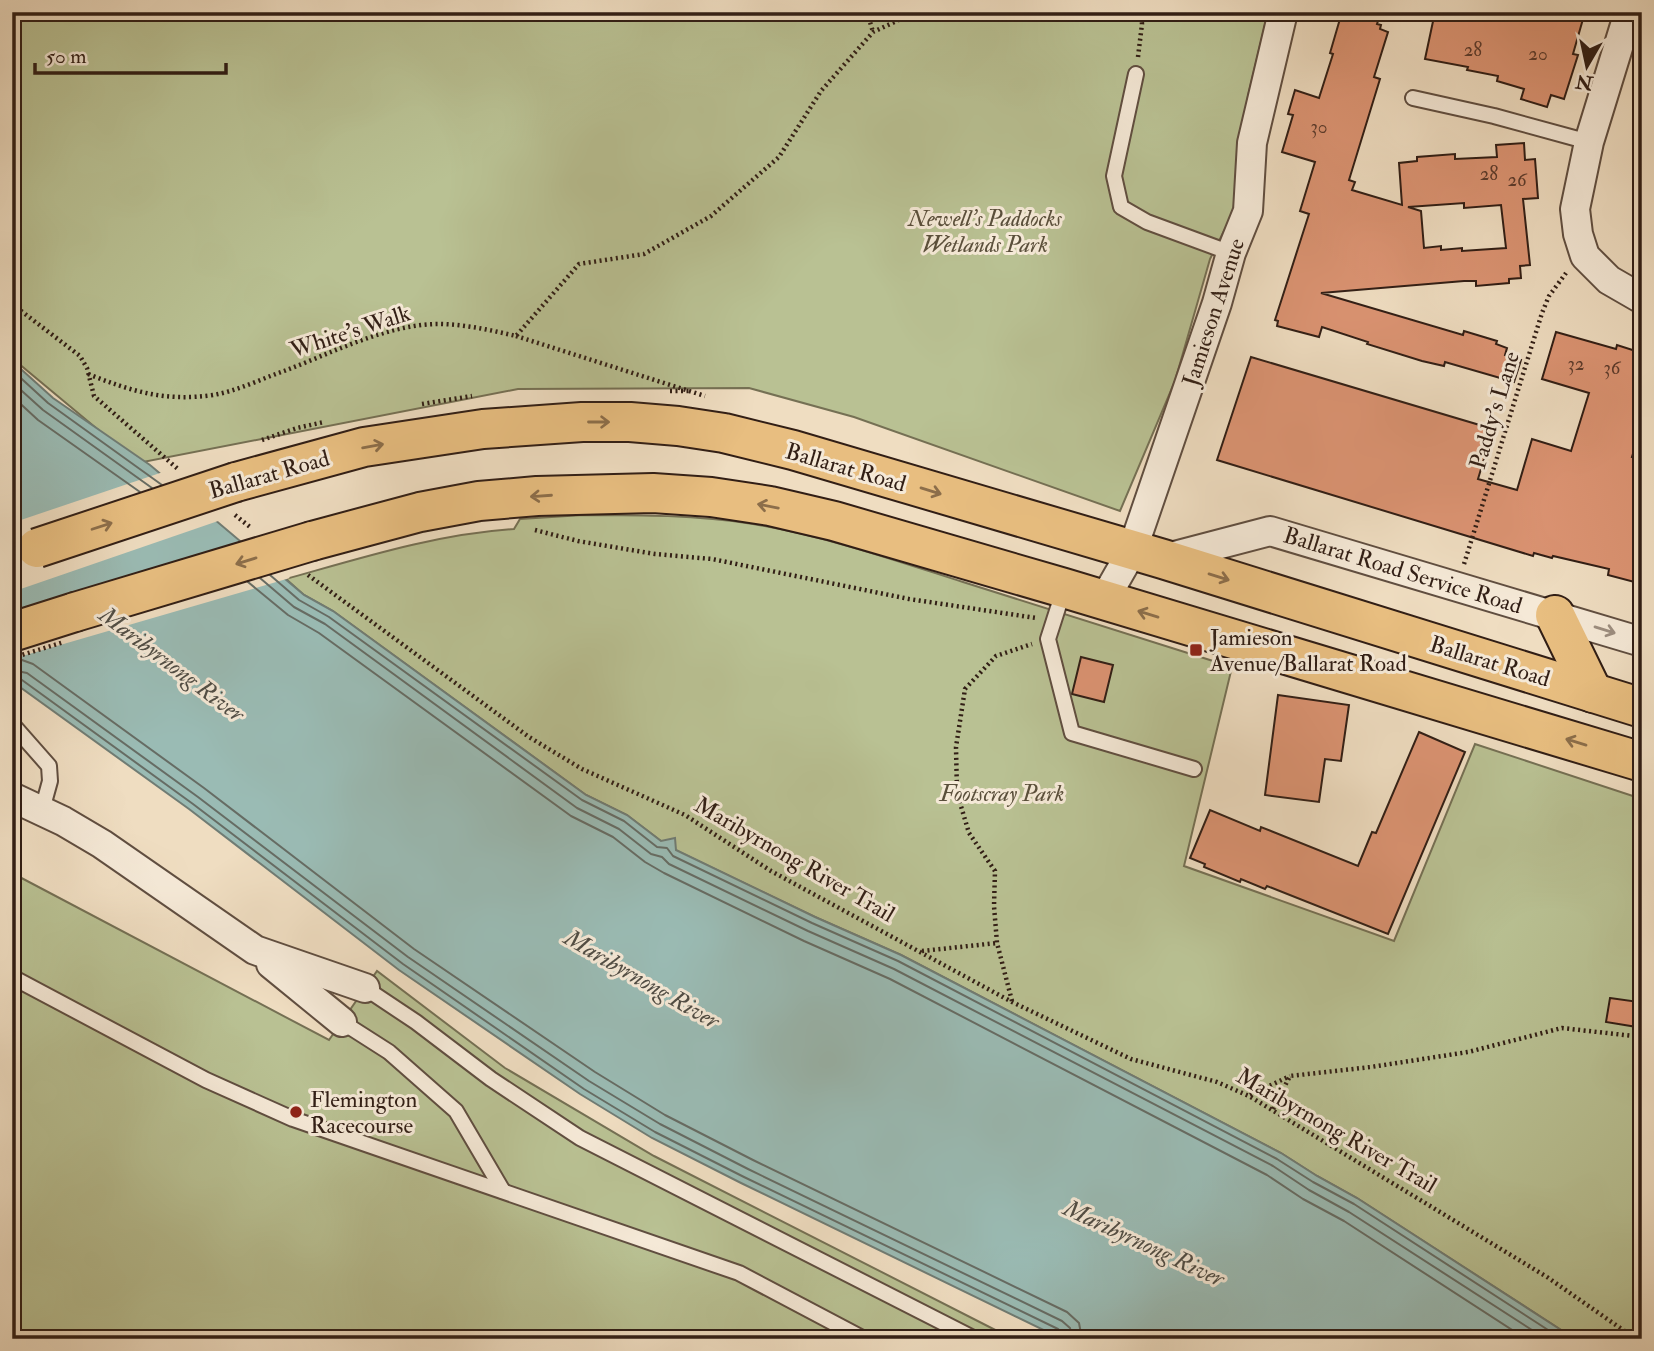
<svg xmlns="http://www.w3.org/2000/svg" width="1654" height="1351" font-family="'IM FELL Double Pica',serif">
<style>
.green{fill:#b9c193;stroke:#757054;stroke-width:2}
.water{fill:#9abbb4;stroke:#707c74;stroke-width:2}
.pier{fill:#efddc1}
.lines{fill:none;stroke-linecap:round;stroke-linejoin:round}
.shore{stroke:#666c64;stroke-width:2}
.building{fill:#db9372;stroke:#311e15;stroke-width:2;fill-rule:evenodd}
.service-casing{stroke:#604e40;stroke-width:18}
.minor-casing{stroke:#604e40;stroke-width:32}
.trunk-casing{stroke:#311e15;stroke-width:42}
.path{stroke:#311e15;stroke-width:4.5;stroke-dasharray:2 3.5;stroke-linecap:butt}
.service{stroke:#f5e9d7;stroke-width:14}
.minor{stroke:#f5e9d7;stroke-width:28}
.trunk{stroke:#e8be80;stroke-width:38}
.trunk-bridge-casing{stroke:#311e15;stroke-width:42;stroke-linecap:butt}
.path-bridge{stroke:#311e15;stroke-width:4.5;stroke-dasharray:2 3.5;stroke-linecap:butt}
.trunk-bridge{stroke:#e8be80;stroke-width:38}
.oneway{stroke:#8c6e4a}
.oneway2{stroke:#9d8e80}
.poi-dot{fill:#8f2418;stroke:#f5e9d7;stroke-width:2.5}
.labels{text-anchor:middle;stroke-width:6;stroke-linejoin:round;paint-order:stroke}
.number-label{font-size:19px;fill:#5c3b2c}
.park-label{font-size:23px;font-style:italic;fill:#5a4f3b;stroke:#f5e9d7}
.street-label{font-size:23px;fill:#311e15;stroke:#f5e9d7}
.poi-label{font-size:23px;fill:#311e15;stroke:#f5e9d7;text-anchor:start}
.water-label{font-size:24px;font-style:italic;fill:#504d45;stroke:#f5e9d7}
</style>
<rect width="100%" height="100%" fill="#efddc1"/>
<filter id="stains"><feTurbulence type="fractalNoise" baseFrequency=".00286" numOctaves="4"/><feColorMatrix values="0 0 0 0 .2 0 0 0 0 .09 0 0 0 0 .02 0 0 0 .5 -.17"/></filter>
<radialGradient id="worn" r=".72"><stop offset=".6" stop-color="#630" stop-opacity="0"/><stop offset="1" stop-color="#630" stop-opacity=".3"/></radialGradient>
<g class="green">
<polygon points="12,12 1268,12 1248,96 1233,213 1210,259 1175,381 1120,511 854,417 749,388 518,389 138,463 12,358"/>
<path d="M583,515C640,515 696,515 753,524C825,536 894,560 963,582C1053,610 1143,638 1232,667L1184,866L1394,941L1475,744L1642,799V1339H1575L1357,1198L1317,1176L1281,1153L901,955L815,917L675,850L661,841L627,815L586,795L333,611L304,595L286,579C361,558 436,534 514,529L520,519Z"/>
<polygon points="12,873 329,1040 377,971 505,1068 654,1156 1013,1339 12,1339"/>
</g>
<polygon class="water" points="12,361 53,398 150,465 304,595 333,611 586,795 627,815 661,841 675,838 676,850 815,917 901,955 1281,1153 1317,1176 1357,1198 1575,1339 1062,1339 741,1183 652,1138 580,1094 399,970 189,809 17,685 12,688"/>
<g class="pier">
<polygon points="163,472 221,520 12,592 12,523"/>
<polygon points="249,544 290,578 12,659 12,617"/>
</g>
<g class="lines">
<g class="shore">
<polyline points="12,370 48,403 162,485"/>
<polyline points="12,382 43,410 152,488"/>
<polyline points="12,396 38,420 140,492"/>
<polyline points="270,575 299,600 329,617 582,800 624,821 657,847 667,848 673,856 812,923 898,961 1277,1159 1313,1182 1354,1204 1562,1339"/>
<polyline points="260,578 294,607 325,624 577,808 619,829 651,854 662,857 669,864 808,931 894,969 1273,1166 1309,1190 1349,1212 1546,1339"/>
<polyline points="248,582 288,615 319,633 571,816 613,837 645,862 664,873 804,941 890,979 1267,1175 1303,1199 1344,1221 1526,1339"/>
<polyline points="12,660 22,660 33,664 204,788 414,949 595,1072 665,1115 753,1160 1067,1312 1079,1323 1082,1339"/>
<polyline points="12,670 27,673 198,797 408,957 589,1081 660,1124 748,1169 1062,1321 1070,1328 1072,1339"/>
<polyline points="12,680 22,680 193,804 403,964 584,1089 655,1132 744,1177 1058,1329 1062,1333 1063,1339"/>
</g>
</g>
<g class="building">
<path d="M1342,12H1381L1377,24L1381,25L1380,29L1388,32L1374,77L1380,79L1349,180L1355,182L1352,190L1402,205L1399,163L1417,161V157L1455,154V159L1497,157L1496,145L1524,143L1525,160L1535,159L1538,198L1523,199L1530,265L1520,266L1521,278L1509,279V283L1476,286V281H1464L1321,293L1463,335L1464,331L1497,341L1496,344L1507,348L1505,355L1521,360L1514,382L1445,362L1444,366L1422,361L1367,344L1368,342L1322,327L1319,337L1277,326L1278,321L1275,320L1309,214L1300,211L1315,162L1282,152L1293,115L1288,114L1295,90L1319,98L1333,54L1330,53ZM1464,203V208L1501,205L1506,248L1462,251V248L1441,250V246L1424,248L1421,211L1408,207Z"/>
<polygon points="1435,12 1585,12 1573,54 1578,55 1564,99 1551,95 1547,107 1521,99 1524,89 1497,81 1498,76 1467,70 1468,67 1425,59"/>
<polygon points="1556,332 1616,349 1617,345 1642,353 1642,425 1632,457 1642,459 1642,584 1608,575 1609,569 1553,556 1552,558 1534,553 1533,556 1217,460 1251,357 1493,429 1478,479 1517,490 1532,439 1571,451 1589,393 1542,379"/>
<polygon points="1081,657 1113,665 1104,702 1072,694"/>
<polygon points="1278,695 1349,705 1341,761 1325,759 1319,802 1265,795"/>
<polygon points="1419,732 1465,752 1388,934 1267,886 1265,889 1241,879 1240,882 1204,867 1205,864 1190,858 1210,810 1260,831 1261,827 1358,866 1372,832 1376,833"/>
<polygon points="1610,998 1639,1002 1637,1027 1606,1022"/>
</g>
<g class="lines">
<g class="service-casing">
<g id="service">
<polyline points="1136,74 1114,176 1121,207 1147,222 1231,253"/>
<polyline points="1413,98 1494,116 1589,142"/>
<polyline points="1064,589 1048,639 1072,733 1194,769"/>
<polyline points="12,724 49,766 50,781 42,810"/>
<polyline points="12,977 206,1080 293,1119 739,1273 864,1339"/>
<polyline points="365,988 416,1022 491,1079 580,1138 975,1339"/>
<polyline points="342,1022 389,1052 456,1111 503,1191"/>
</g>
</g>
<g class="minor-casing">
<g id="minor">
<polyline points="1629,12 1589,142 1575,209 1578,234 1585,256 1609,280 1642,299"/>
<polyline points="1163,559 1270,531 1642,642"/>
<polyline points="1104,600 1132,551 1217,303 1231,253 1248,211 1252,143 1283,12"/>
<polyline points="12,797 63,821 102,844 255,950 365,988"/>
<polyline points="271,964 342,1022"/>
</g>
</g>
<g class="trunk-casing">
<g id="trunk">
<polyline points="236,482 364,447 483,429 582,422 630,422 678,426 724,433 793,450 1163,559 1642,708"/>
<polyline points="312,541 420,512 479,501 537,496 653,493 711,497 770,506 834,521 1064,588 1642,762"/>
<polyline points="1555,615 1593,693"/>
<polyline points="12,632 75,612"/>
</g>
</g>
<g class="path">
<polyline points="867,12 873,32"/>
<polyline points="1138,57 1142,24 1141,12"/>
<polyline points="12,304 80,356 87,368 94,396 179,470"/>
<polyline points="516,336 705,396"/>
<path d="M88,374C131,391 165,402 213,395C237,391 261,379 284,371C332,353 385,325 437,324C464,324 490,330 516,336L579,264L644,254L711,216L779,157L821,91L873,32L916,12"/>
<polyline points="670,391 691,391"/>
<polyline points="422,404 472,396"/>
<polyline points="262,440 297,428 324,422"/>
<polyline points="235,515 250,527"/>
<polyline points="535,530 578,541 655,554 712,559 909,599 1036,618"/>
<polyline points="1464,564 1542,313 1549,296 1566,273"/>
<polyline points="308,575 529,737 582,769 685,815 771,871 1012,1002 1131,1059 1217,1082 1249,1096 1547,1277 1636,1339"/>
<polyline points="922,951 997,943"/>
<polyline points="1012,1001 997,943 994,906 995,871 969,833 957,793 956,747 965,689 996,656 1032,644"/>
<polyline points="1250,1095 1290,1076"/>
<polyline points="1273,1109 1290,1076 1371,1067 1468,1052 1562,1028 1642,1037"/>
</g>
<use href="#service" class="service"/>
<use href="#minor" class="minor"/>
<use href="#trunk" class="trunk"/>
<g class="trunk-bridge-casing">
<g id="trunk-bridge">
<polyline points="37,548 236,482"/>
<polyline points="75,612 312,541"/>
</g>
</g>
<polyline class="path-bridge" points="12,658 64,642"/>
<use href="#trunk-bridge" class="trunk-bridge"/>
</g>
<defs><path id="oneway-shaft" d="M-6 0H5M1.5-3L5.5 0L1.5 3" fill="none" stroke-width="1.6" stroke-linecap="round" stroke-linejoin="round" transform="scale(1.75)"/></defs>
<g class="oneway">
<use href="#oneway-shaft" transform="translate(599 422)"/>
<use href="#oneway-shaft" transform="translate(373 446) rotate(-10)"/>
<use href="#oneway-shaft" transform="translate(931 491) rotate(17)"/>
<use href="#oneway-shaft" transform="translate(541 496) rotate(176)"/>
<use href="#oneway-shaft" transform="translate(768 506) rotate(-169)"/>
<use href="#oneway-shaft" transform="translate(102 526) rotate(-18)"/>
<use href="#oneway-shaft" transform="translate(246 561) rotate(163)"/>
<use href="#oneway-shaft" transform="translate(1219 577) rotate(17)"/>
<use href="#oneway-shaft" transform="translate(1148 614) rotate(-163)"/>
<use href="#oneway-shaft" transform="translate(1576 742) rotate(-163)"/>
</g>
<use class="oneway2" href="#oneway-shaft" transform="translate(1605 630) rotate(17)"/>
<g class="poi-dot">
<rect x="1189" y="643" width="14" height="14" rx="3.5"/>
<circle cx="296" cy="1112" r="7"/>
</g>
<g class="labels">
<g class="number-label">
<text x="1473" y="56">28</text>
<text x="1538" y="60">20</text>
<text x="1319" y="133">30</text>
<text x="1489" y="180">28</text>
<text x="1517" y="186">26</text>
<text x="1576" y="370">32</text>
<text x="1612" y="374">36</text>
</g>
<g class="park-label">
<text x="985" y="226">Newell's Paddocks<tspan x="985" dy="26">Wetlands Park</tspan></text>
<text x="1002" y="801">Footscray Park</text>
</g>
<g class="street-label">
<text transform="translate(1213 312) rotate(-72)" y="8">Jamieson Avenue</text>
<text transform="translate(350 331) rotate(-18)" y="8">White's Walk</text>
<text transform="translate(1494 410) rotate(-73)" y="8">Paddy's Lane</text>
<text transform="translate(846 467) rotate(16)" y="8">Ballarat Road</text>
<text transform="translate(269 474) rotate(-16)" y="8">Ballarat Road</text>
<text transform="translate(1403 570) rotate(17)" y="8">Ballarat Road Service Road</text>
<text transform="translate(1490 661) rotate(17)" y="8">Ballarat Road</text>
<text transform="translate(795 859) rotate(30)" y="8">Maribyrnong River Trail</text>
<text transform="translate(1337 1130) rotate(30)" y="8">Maribyrnong River Trail</text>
</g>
<g class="poi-label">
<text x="1210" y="645">Jamieson<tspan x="1210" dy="26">Avenue/Ballarat Road</tspan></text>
<text x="310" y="1107">Flemington<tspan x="310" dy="26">Racecourse</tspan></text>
</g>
<g class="water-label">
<text transform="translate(172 664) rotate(37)" y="8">Maribyrnong River</text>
<text transform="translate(642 979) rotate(30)" y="8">Maribyrnong River</text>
<text transform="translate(1144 1243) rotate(25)" y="8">Maribyrnong River</text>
</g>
</g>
<rect width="1654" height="1351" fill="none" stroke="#efddc1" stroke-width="42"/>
<rect x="14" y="14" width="1626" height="1323" fill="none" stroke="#311e15" stroke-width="3.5"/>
<rect x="21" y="21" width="1612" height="1309" fill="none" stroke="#311e15" stroke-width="2"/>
<g transform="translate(1587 66) rotate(189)" stroke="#f5e9d7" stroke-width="5" paint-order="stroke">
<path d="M0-5L12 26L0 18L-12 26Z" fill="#311e15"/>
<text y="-10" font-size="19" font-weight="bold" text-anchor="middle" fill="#311e15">N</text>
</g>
<path d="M35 63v10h191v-10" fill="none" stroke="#311e15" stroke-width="3.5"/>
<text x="46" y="63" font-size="21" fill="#311e15" stroke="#f5e9d7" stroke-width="5" paint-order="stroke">50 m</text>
<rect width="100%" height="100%" filter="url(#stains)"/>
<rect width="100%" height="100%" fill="url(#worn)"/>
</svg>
